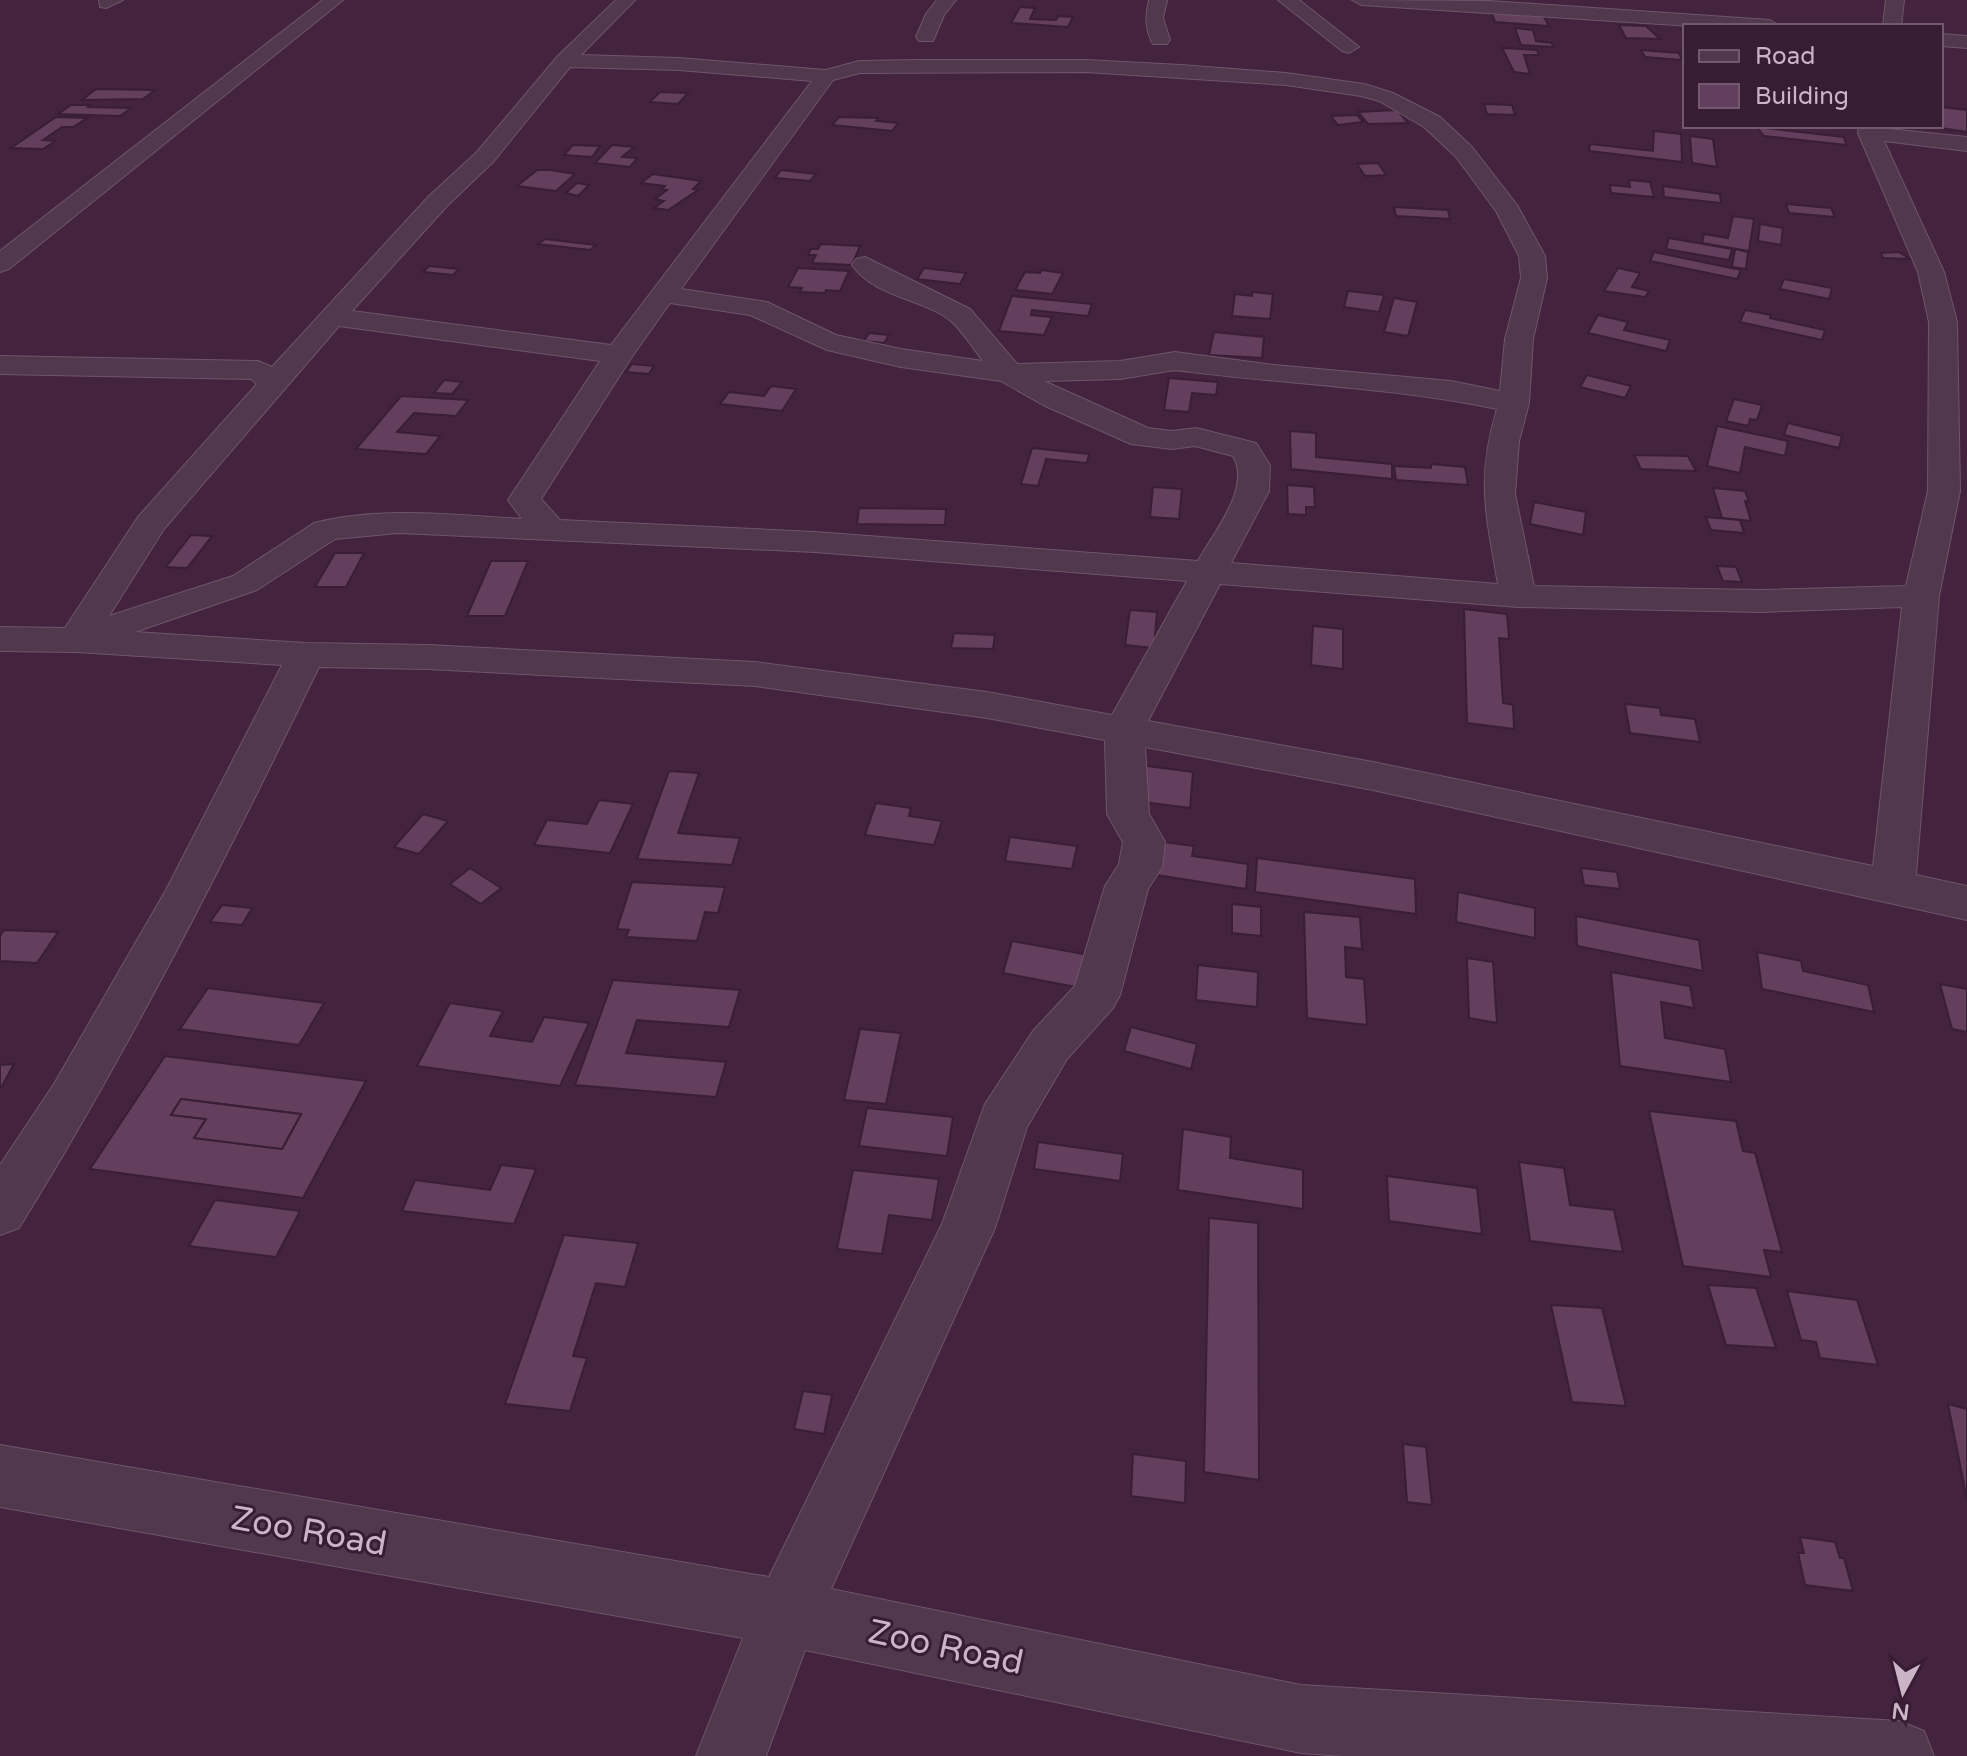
<svg xmlns="http://www.w3.org/2000/svg" width="1967" height="1756" font-family="'Varela Round',sans-serif">
<style>
.building{fill:#633f5d;stroke:#391e35;stroke-width:2;fill-rule:evenodd}
.lines{fill:none;stroke-linecap:round;stroke-linejoin:round}
.minor-casing{stroke:#6f556b;stroke-width:2}
.minor{fill:#52384d;fill-rule:evenodd}
.labels{text-anchor:middle;stroke-width:6;stroke-linejoin:round;paint-order:stroke}
.near-street-label{font-size:34px;fill:#ccb4c7;stroke:#371c33}
</style>
<rect width="100%" height="100%" fill="#43233e"/>
<g class="building">
<polygon points="1020,7 1035,8 1030,19 1056,20 1058,16 1073,17 1068,27 1011,23"/>
<polygon points="1492,13 1543,15 1549,26 1495,22"/>
<polygon points="1619,25 1646,26 1660,39 1626,38"/>
<polygon points="1515,28 1533,30 1536,41 1552,43 1553,47 1521,45"/>
<polygon points="1502,48 1537,50 1539,55 1524,55 1530,74 1514,72"/>
<polygon points="1641,50 1679,53 1682,60 1645,57"/>
<polygon points="96,89 155,90 143,99 82,100"/>
<polygon points="660,92 688,93 678,104 650,102"/>
<polygon points="1484,104 1512,105 1515,115 1487,114"/>
<polygon points="71,105 90,105 88,107 131,108 120,116 58,114"/>
<polygon points="1941,107 1967,110 1967,132 1927,126 1941,126"/>
<polygon points="1397,110 1408,123 1368,124 1358,112"/>
<polygon points="1357,115 1363,122 1338,125 1331,116"/>
<polygon points="56,117 87,118 73,127 62,127 43,140 55,141 43,149 11,148"/>
<polygon points="839,117 878,118 876,121 898,123 892,131 832,125"/>
<polygon points="1757,127 1844,137 1846,145 1764,136"/>
<polygon points="1654,131 1681,134 1682,162 1589,151 1590,144 1653,151"/>
<polygon points="1690,136 1713,139 1717,167 1692,163"/>
<polygon points="573,145 600,146 592,157 564,155"/>
<polygon points="612,145 634,147 622,157 637,158 630,167 595,163"/>
<polygon points="1378,163 1386,175 1365,176 1357,164"/>
<polygon points="537,170 550,170 575,174 556,191 517,186"/>
<polygon points="781,170 816,174 810,181 775,178"/>
<polygon points="653,174 701,181 693,189 698,190 668,210 654,208 664,201 655,199 667,190 662,189 665,186 641,183"/>
<polygon points="1629,180 1650,182 1654,197 1611,193 1610,185 1630,187"/>
<polygon points="577,183 589,185 578,196 566,193"/>
<polygon points="1663,186 1720,194 1721,203 1664,197"/>
<polygon points="1786,204 1831,208 1835,217 1789,213"/>
<polygon points="1394,207 1448,210 1450,219 1396,216"/>
<polygon points="1733,216 1754,219 1749,251 1702,243 1704,234 1728,238"/>
<polygon points="1760,224 1783,228 1781,245 1758,241"/>
<polygon points="1669,238 1732,249 1729,260 1666,249"/>
<polygon points="545,239 596,245 590,250 538,244"/>
<polygon points="821,244 860,246 852,265 812,263 816,255 808,255 811,249 818,249"/>
<polygon points="1735,249 1748,252 1746,269 1732,267"/>
<polygon points="1654,252 1741,270 1737,279 1650,261"/>
<polygon points="1899,252 1910,259 1883,258 1881,253"/>
<polygon points="429,266 459,269 453,275 423,272"/>
<polygon points="798,268 849,271 840,291 826,290 825,293 800,292 802,288 788,287"/>
<polygon points="924,268 966,273 960,284 917,279"/>
<polygon points="1618,268 1640,273 1632,287 1649,291 1645,297 1604,291"/>
<polygon points="1041,270 1063,273 1052,294 1015,290 1025,272 1040,273"/>
<polygon points="1784,279 1832,288 1829,299 1780,289"/>
<polygon points="1348,291 1384,295 1379,312 1344,307"/>
<polygon points="1252,292 1273,294 1270,319 1232,316 1235,294 1252,296"/>
<polygon points="1012,296 1092,304 1088,316 1032,310 1031,315 1052,317 1044,335 999,331"/>
<polygon points="1394,298 1417,302 1408,336 1384,332"/>
<polygon points="1745,310 1771,315 1770,318 1825,330 1822,340 1740,322"/>
<polygon points="1598,315 1628,322 1624,330 1670,340 1666,351 1588,333"/>
<polygon points="1214,332 1264,337 1262,358 1209,355"/>
<polygon points="869,333 889,335 884,343 864,341"/>
<polygon points="632,364 654,366 649,374 626,372"/>
<polygon points="1587,375 1631,386 1625,398 1580,387"/>
<polygon points="1169,378 1218,382 1216,395 1192,393 1189,412 1164,410"/>
<polygon points="444,380 462,382 452,394 434,393"/>
<polygon points="771,386 796,389 782,411 720,404 729,392 764,396"/>
<polygon points="401,396 468,400 456,416 414,413 397,432 440,436 426,454 356,449"/>
<polygon points="1734,399 1762,405 1757,420 1750,419 1748,426 1726,421"/>
<polygon points="1788,423 1842,436 1839,448 1784,435"/>
<polygon points="1717,426 1788,441 1785,456 1745,447 1740,473 1707,466"/>
<polygon points="1290,431 1316,433 1316,457 1392,464 1392,479 1291,469"/>
<polygon points="1032,448 1089,454 1087,463 1046,459 1038,486 1021,484"/>
<polygon points="1634,455 1688,456 1696,471 1641,469"/>
<polygon points="1431,464 1465,467 1468,485 1396,480 1394,466 1431,468"/>
<polygon points="1287,485 1314,487 1315,507 1306,507 1306,515 1288,514"/>
<polygon points="1153,487 1182,489 1179,519 1150,517"/>
<polygon points="1713,488 1745,491 1749,502 1745,501 1751,521 1722,518"/>
<polygon points="1534,502 1586,512 1583,535 1530,524"/>
<polygon points="859,508 946,509 945,525 857,524"/>
<polygon points="1706,517 1740,520 1744,533 1711,530"/>
<polygon points="191,535 212,536 187,568 166,567"/>
<polygon points="335,553 364,553 346,587 315,587"/>
<polygon points="491,561 528,561 505,616 467,616"/>
<polygon points="1717,566 1736,567 1742,582 1723,581"/>
<polygon points="1464,609 1507,614 1509,639 1499,638 1503,703 1513,705 1514,729 1467,723"/>
<polygon points="1130,610 1157,612 1154,648 1125,645"/>
<polygon points="1313,626 1343,629 1343,669 1311,665"/>
<polygon points="954,633 995,635 993,649 951,648"/>
<polygon points="1625,704 1660,708 1661,715 1695,719 1700,742 1630,733"/>
<polygon points="1140,765 1193,772 1190,808 1135,801"/>
<polygon points="669,771 699,773 678,833 740,838 732,865 637,859"/>
<polygon points="599,800 633,804 610,853 534,845 547,820 587,824"/>
<polygon points="876,803 911,808 909,816 942,821 934,845 865,835"/>
<polygon points="423,814 448,821 419,854 394,847"/>
<polygon points="1010,837 1077,846 1072,869 1005,861"/>
<polygon points="1156,841 1194,846 1192,856 1248,864 1246,889 1150,874"/>
<polygon points="1257,858 1415,879 1416,914 1255,892"/>
<polygon points="470,868 501,888 481,904 450,884"/>
<polygon points="1581,868 1617,872 1620,889 1584,885"/>
<polygon points="632,882 725,887 718,913 705,912 697,941 626,937 629,930 617,929"/>
<polygon points="1458,892 1535,908 1535,938 1456,922"/>
<polygon points="1232,904 1261,907 1261,936 1232,933"/>
<polygon points="222,905 252,908 242,925 210,922"/>
<polygon points="1304,912 1360,917 1362,949 1345,947 1346,977 1364,979 1367,1025 1307,1018"/>
<polygon points="1576,916 1699,940 1703,971 1577,946"/>
<polygon points="4,930 58,932 37,963 0,961 0,936"/>
<polygon points="1012,941 1089,955 1081,988 1003,973"/>
<polygon points="1757,952 1801,961 1803,971 1868,985 1874,1012 1762,989"/>
<polygon points="1467,958 1493,962 1497,1023 1469,1018"/>
<polygon points="1198,965 1258,972 1257,1007 1196,1000"/>
<polygon points="1611,972 1690,986 1694,1008 1661,1002 1665,1038 1725,1049 1731,1082 1620,1066"/>
<polygon points="613,980 740,990 729,1027 637,1020 626,1053 726,1062 716,1097 575,1085"/>
<polygon points="1940,984 1967,989 1967,1032 1952,1029"/>
<polygon points="208,988 324,1003 299,1045 180,1029"/>
<polygon points="450,1003 503,1011 490,1036 532,1042 544,1017 589,1023 560,1086 417,1066"/>
<polygon points="1131,1027 1197,1044 1191,1069 1124,1051"/>
<polygon points="860,1029 901,1033 886,1104 844,1100"/>
<path d="M165,1056L366,1081L303,1198L90,1169ZM181,1099L301,1114L282,1149L194,1138L206,1119L171,1115Z"/>
<polygon points="14,1064 1,1088 0,1088 0,1065"/>
<polygon points="181,1099 301,1114 282,1149 194,1138 206,1119 171,1115"/>
<polygon points="867,1108 953,1117 947,1156 859,1146"/>
<polygon points="1649,1111 1736,1121 1743,1151 1755,1153 1782,1252 1764,1250 1771,1277 1683,1266"/>
<polygon points="1183,1129 1231,1137 1230,1158 1303,1170 1303,1209 1178,1190"/>
<polygon points="1038,1142 1123,1154 1120,1181 1034,1169"/>
<polygon points="1519,1162 1564,1168 1570,1205 1614,1210 1623,1252 1530,1241"/>
<polygon points="501,1165 536,1169 514,1224 402,1211 415,1180 490,1190"/>
<polygon points="853,1170 939,1179 932,1220 889,1215 882,1254 837,1249"/>
<polygon points="1387,1176 1477,1188 1482,1234 1389,1221"/>
<polygon points="215,1200 300,1211 276,1257 189,1246"/>
<polygon points="1209,1218 1258,1223 1259,1480 1204,1472"/>
<polygon points="564,1235 638,1243 625,1287 596,1283 573,1356 587,1358 570,1411 505,1404"/>
<polygon points="1708,1285 1756,1288 1776,1348 1726,1345"/>
<polygon points="1787,1291 1857,1300 1878,1365 1820,1358 1816,1342 1801,1340"/>
<polygon points="1551,1305 1602,1308 1626,1406 1572,1402"/>
<polygon points="803,1391 832,1395 824,1434 794,1429"/>
<polygon points="1948,1404 1967,1409 1967,1500"/>
<polygon points="1403,1444 1426,1447 1432,1505 1407,1502"/>
<polygon points="1133,1454 1186,1461 1185,1503 1131,1496"/>
<polygon points="1800,1537 1835,1542 1840,1558 1844,1558 1853,1591 1805,1585 1798,1553 1804,1553"/>
</g>
<g class="lines">
<g class="minor-casing">
<g id="minor">
<polygon points="99,0 123,0 106,8 100,7"/>
<polygon points="323,0 343,0 9,269 0,272 0,251"/>
<path d="M616,0H635L581,55L679,58L826,70L859,61L918,60H1086L1181,65L1286,73L1364,84L1393,93L1440,117L1472,147L1517,205L1545,256L1547,278L1533,339L1529,403L1519,441L1515,494L1534,586L1760,590L1906,586L1928,491L1929,322L1918,272L1858,133L1859,126L1967,137V151L1884,141L1944,272L1957,322L1960,491L1939,596L1916,875L1967,886V920L1373,790L1145,747L1149,814L1165,842L1162,867L1148,889L1120,995L1113,1008L1067,1059L1027,1127L995,1228L831,1589L1301,1685L1899,1721L1924,1731L1934,1756H1343L1301,1753L805,1650L766,1756H696L743,1638L0,1507V1445L769,1577L942,1224L985,1104L1033,1031L1075,986L1105,886L1119,864L1123,842L1107,814L1105,740L987,718L755,686L428,669L319,667C226,858 131,1047 19,1228L0,1235V1165L54,1084L166,890L282,665L76,652L0,651V627L65,628L138,517L257,384L251,379L0,374V356L258,361L272,367L429,196L477,152L557,57ZM570,67L679,70L812,81L611,345L352,311L447,206L493,162ZM1086,72L1286,85L1361,96L1379,101L1424,127L1456,157L1496,211L1519,256L1521,278L1505,339L1500,391L1451,381L1274,365L1175,352L1120,361L1017,364L970,309L865,257L856,259L852,265C875,298 922,298 951,321C963,332 973,348 983,361L901,349L836,335L767,302L681,289L833,80L860,73ZM670,303L750,315L827,350L901,367L1001,381L1043,405L1131,444L1172,449L1195,446L1233,456C1252,488 1213,533 1198,561L815,532L560,520L541,499L631,358ZM339,326L600,361L508,500L522,519C454,515 381,506 314,523L233,576L109,616L164,529ZM1175,370C1282,384 1392,387 1497,409C1476,478 1486,515 1498,584L1231,563L1269,491L1270,465L1256,443L1196,428L1172,431L1148,428L1044,381L1120,379ZM398,533L815,552L1187,581L1112,715L987,692L755,662L428,645L306,643L135,632L257,590L335,539ZM1220,584L1518,607L1760,612L1902,607L1873,866L1373,762L1148,721Z"/>
<polygon points="937,0 956,0 944,15 933,41 919,41 916,37 926,14"/>
<path d="M1149,0H1167L1163,18L1170,40L1167,44H1153C1145,29 1145,16 1149,0Z"/>
<polygon points="1278,0 1299,0 1359,47 1349,53 1342,51"/>
<polygon points="1352,0 1489,1 1770,20 1779,26 1691,26 1361,5"/>
<polygon points="1886,0 1904,0 1901,26 1883,26"/>
<polygon points="1941,34 1967,36 1967,48 1941,46"/>
</g>
</g>
<use href="#minor" class="minor"/>
</g>
<g class="labels">
<g class="near-street-label">
<text transform="translate(309 1530) rotate(10)" y="12">Zoo Road</text>
<text transform="translate(946 1646) rotate(12)" y="12">Zoo Road</text>
</g>
</g>
<rect x="1683" y="24" width="260" height="104" fill="#371c33" stroke="#73596e" stroke-width="2"/>
<rect x="1699" y="50" width="40" height="12" fill="#52384d" stroke="#73596e" stroke-width="2"/>
<text x="1755" y="64" font-size="24" fill="#ccb4c7">Road</text>
<rect x="1699" y="84" width="40" height="24" fill="#633f5d" stroke="#73596e" stroke-width="2"/>
<text x="1755" y="104" font-size="24" fill="#ccb4c7">Building</text>
<g transform="translate(1903 1692) rotate(187)" stroke="#371c33" stroke-width="6" paint-order="stroke">
<path d="M0-6L14 30L0 20L-14 30Z" fill="#ccb4c7"/>
<text y="-12" font-size="22" font-weight="bold" text-anchor="middle" fill="#ccb4c7">N</text>
</g>
</svg>
